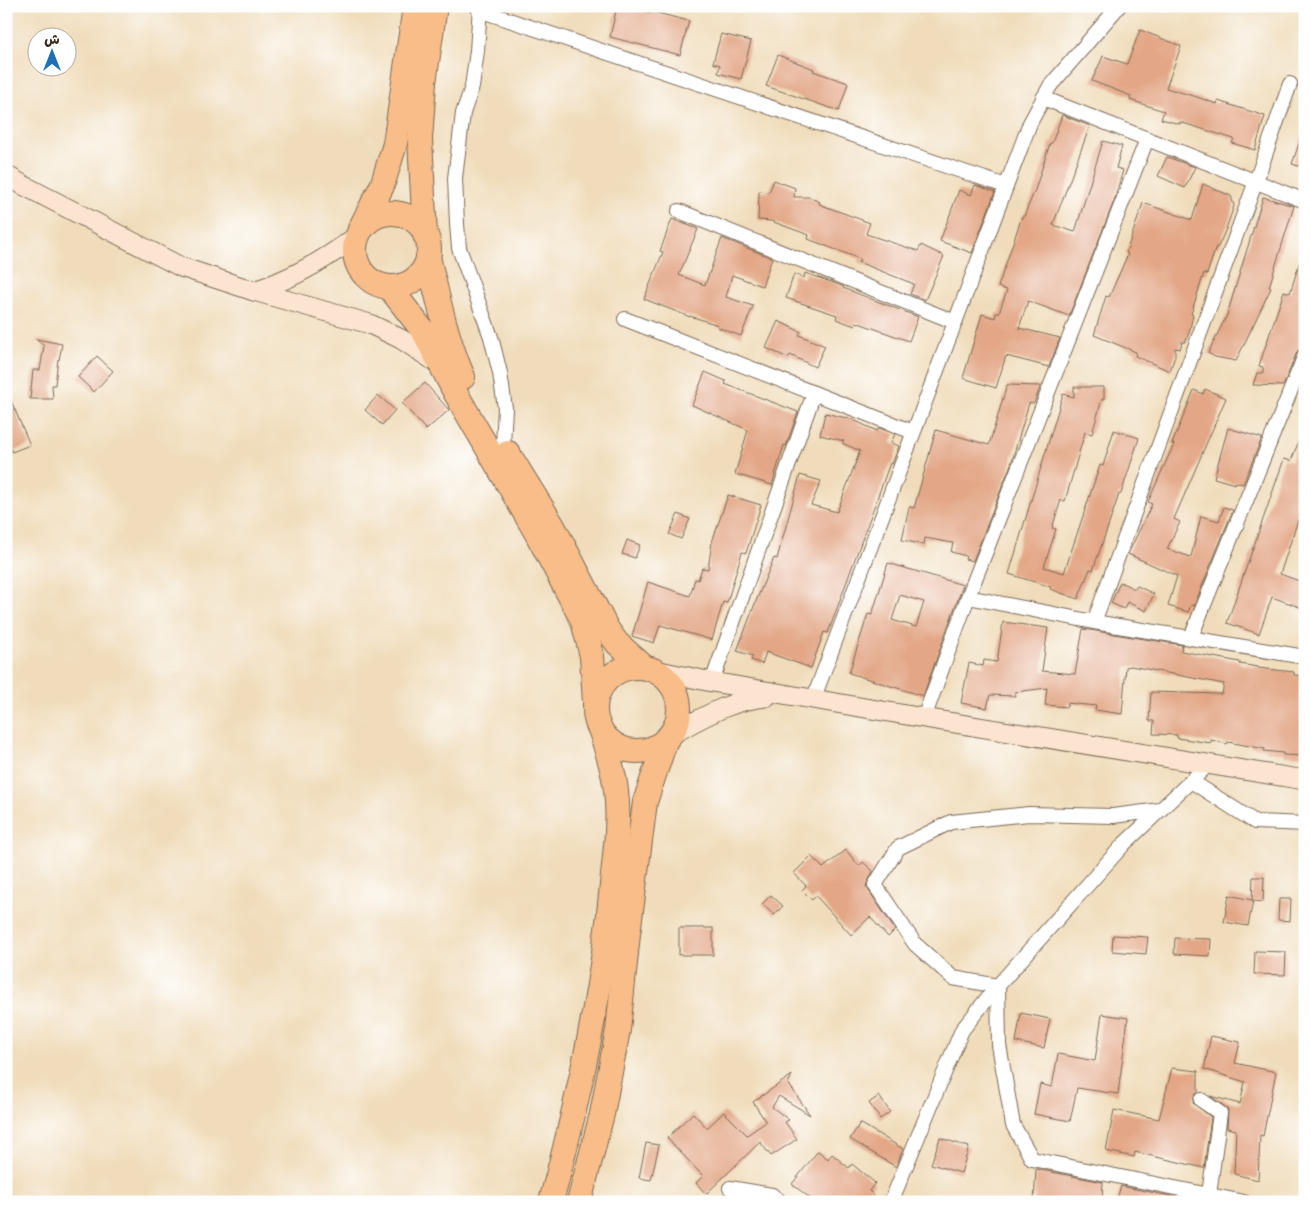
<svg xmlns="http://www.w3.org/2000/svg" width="1311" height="1208" font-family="'Architects Daughter','Playpen Sans Arabic',sans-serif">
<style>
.building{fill:#e3a787;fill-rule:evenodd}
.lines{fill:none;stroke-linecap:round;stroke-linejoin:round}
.street-casing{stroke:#7a6855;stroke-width:16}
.secondary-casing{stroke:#7a6855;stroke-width:21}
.highway-casing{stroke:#7a6855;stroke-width:26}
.street{stroke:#fff;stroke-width:14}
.secondary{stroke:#fce5d0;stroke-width:19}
.highway{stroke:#f8bd89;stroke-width:24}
</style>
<rect width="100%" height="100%" fill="#fff"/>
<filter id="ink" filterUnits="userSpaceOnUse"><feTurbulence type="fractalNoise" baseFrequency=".02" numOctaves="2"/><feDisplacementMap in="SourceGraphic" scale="10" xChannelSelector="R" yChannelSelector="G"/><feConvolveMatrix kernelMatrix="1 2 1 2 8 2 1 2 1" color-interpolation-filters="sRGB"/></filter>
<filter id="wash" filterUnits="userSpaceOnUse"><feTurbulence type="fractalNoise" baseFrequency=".0096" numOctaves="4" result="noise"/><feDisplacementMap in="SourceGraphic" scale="20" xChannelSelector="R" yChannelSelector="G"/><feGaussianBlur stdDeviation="1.12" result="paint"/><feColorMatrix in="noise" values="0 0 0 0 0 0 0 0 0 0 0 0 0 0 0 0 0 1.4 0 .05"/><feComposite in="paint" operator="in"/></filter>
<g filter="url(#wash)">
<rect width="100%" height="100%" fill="#f0dcba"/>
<g id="blocks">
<g class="building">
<polygon points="617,6 624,6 652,13 653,12 689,21 680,55 610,37"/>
<polygon points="1140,30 1181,46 1166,88 1197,97 1217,104 1218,101 1265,116 1255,150 1232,143 1234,139 1180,122 1180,124 1161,119 1164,111 1130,100 1131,96 1092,81 1103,56 1127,64"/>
<polygon points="721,34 751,41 741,79 718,73 720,65 713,63"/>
<polygon points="778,55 814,69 813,71 848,83 839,111 766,86"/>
<polygon points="1062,115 1090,126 1053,225 1075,232 1103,141 1122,146 1116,168 1123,170 1114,201 1069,316 1028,301 1019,328 1060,338 1049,367 1006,356 996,388 963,378 982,314 995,318 996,313 999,313 1007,290 998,287 1022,216 1024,216 1035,190 1050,143 1052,143"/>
<polygon points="1303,132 1305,132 1305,168 1292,164"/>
<polygon points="1167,157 1195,167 1185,188 1158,176"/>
<polygon points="774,180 795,188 794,197 809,197 820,202 819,204 870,223 866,234 918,251 921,245 944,256 925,300 910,294 914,284 858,262 860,259 808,239 809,235 771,221 758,220 759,191 769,192"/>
<polygon points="1203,184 1231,196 1234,206 1226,229 1218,247 1216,247 1207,274 1204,273 1191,314 1193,315 1189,333 1185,342 1182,342 1180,349 1175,348 1175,356 1170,371 1135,356 1136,352 1094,335 1106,296 1109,297 1128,254 1126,253 1143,203 1192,220"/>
<polygon points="975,185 995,192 972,253 940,241 959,190 971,195"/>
<polygon points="1263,197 1294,206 1269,287 1271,288 1236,361 1215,357 1208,353 1227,315"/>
<polygon points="672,219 698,229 679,275 705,285 722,238 772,258 762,286 732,275 726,297 753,306 741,336 717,327 718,325 690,316 690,317 644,299 663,252 660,251"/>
<polygon points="1302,255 1305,255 1305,336 1301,347 1297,352 1283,386 1253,385 1257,373 1263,373 1263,367 1259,366 1284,291 1290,293"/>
<polygon points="805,273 834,283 844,287 843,288 918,317 909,341 856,322 855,326 836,319 837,315 786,298 794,274 804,278"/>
<polygon points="778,321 801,332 799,335 825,346 815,367 790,355 788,358 766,348"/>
<polygon points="36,339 62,344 59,360 58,359 55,385 52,385 53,399 30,399 33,370 40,370 44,346"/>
<polygon points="97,356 113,371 94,392 78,377"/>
<polygon points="705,372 726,381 725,384 798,412 786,446 784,445 772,485 735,474 748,430 692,405"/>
<polygon points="425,383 449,410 426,430 402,403"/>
<polygon points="1007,385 1040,386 1040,388 1034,403 1029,403 1011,464 973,561 965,559 966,556 951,552 953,543 925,538 924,545 902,540 909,507 914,508 936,430 989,445"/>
<polygon points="1074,387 1104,387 1104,399 1102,399 1092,434 1085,432 1065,501 1061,500 1052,528 1056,529 1044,567 1064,573 1100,465 1103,466 1114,430 1139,438 1121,494 1119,494 1111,518 1093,570 1090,569 1078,599 1050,589 1051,587 1009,574 1063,394 1074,397"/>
<polygon points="6,389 30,445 12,452 6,439"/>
<polygon points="1205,389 1226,398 1174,519 1180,522 1167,549 1191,557 1201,516 1219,521 1224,507 1233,510 1194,606 1191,605 1188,612 1168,606 1177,576 1128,554 1152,504 1148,502 1174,444 1172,444 1194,390 1203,394"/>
<polygon points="378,395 395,410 382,425 365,410"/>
<polygon points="825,413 851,419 877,431 879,428 895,434 891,443 899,446 892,464 890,463 828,633 824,632 811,668 766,652 762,664 751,660 753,656 737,651 756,601 774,558 777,559 800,475 821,481 811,505 837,512 860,451 842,443 844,441 820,435"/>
<polygon points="1228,428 1262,438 1243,484 1236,482 1235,484 1214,478"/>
<polygon points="1304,428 1305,499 1280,574 1305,583 1305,609 1272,597 1259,634 1227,623 1284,459 1291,461"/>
<polygon points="728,495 761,505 746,553 742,552 727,603 723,602 712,640 660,625 654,643 632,636 648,582 690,596 695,579 698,580 702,568 708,569 712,542"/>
<polygon points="678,514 690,519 681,539 669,534"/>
<polygon points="627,540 640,545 635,558 622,554"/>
<path d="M888,563L963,585L923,696L849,673L868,614L872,615ZM900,595L924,602L916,627L892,620Z"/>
<polygon points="1120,582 1135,589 1137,586 1154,594 1146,611 1127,602 1124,609 1111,603"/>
<polygon points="1003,622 1048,628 1042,671 1075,674 1083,629 1182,645 1181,651 1240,662 1240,664 1258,667 1258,668 1294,672 1294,675 1305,676 1305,756 1283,755 1283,753 1264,751 1265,749 1228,742 1227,744 1211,740 1211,743 1177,738 1177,735 1153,734 1154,721 1149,721 1151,692 1222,694 1224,684 1131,666 1126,667 1122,714 1095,710 1096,706 1067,703 1067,707 1045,705 1047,688 1015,692 1015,696 990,695 987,708 961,703 969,663 983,666 984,660 997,662"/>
<polygon points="846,850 859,866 863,862 873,871 866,886 895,930 888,937 870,917 851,935 816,896 812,900 802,890 806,886 794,873 811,856 823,868"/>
<polygon points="1253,877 1264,877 1263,902 1253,901 1248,926 1224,922 1229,895 1252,900"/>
<polygon points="771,895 783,906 774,915 762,904"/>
<polygon points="1279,899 1291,899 1290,921 1278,920"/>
<rect x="679" y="928" width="34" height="27"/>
<polygon points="1113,935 1148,937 1146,954 1112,951"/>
<polygon points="1175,938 1211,939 1210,956 1174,954"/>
<polygon points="1255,951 1286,952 1285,975 1254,974"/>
<polygon points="1021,1013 1050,1019 1044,1048 1016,1042"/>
<polygon points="1102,1014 1128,1018 1118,1094 1077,1088 1070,1121 1034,1114 1040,1084 1052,1087 1058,1054 1095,1061"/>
<polygon points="1211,1036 1240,1042 1235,1063 1276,1072 1263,1136 1260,1135 1258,1180 1234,1174 1236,1130 1227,1128 1228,1109 1210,1096 1240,1104 1245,1082 1204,1069"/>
<polygon points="1172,1068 1198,1071 1198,1092 1194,1096 1193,1103 1211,1117 1204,1168 1135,1152 1134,1157 1106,1151 1114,1110 1159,1119"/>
<polygon points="792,1075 788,1083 810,1115 779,1096 772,1107 789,1120 785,1122 797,1139 771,1156 760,1142 706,1194 696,1183 703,1176 667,1138 693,1113 707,1128 724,1112 747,1135 766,1122 753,1102"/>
<polygon points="879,1096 890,1112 880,1119 869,1103"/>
<polygon points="860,1123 903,1149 896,1167 850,1139"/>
<polygon points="940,1138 969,1147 961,1173 931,1164"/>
<polygon points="646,1143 659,1145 651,1180 639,1178"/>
<polygon points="818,1151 828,1159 832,1154 849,1168 852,1164 875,1183 869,1191 874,1195 869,1202 815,1202 792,1184"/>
<polygon points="1036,1169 1103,1182 1102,1201 1064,1199 1064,1202 1034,1202"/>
<polygon points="1121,1186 1199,1202 1116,1202"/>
</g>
</g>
</g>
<g filter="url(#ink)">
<use href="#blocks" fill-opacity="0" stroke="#7a6855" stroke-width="1"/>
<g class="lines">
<g class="street-casing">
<g id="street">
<polyline points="480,6 477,51 472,87 463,113 455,178 457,224 459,248 491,337 500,373 505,408 503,445"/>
<polyline points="479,10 1006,186"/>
<polyline points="1043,98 1305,201"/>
<polyline points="679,211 955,322"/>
<polyline points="625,319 913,432"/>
<polyline points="968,597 1094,622 1305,657"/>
<polyline points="1094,622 1256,181 1290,84"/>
<polyline points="1191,637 1305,355"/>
<polyline points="712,682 814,393"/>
<polyline points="813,700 1030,123 1050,86 1119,6"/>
<polyline points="924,718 968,597 1147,139"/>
<polyline points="1191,781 1255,822 1305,824"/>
<polyline points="1160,810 1113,816 1029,814 951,822 898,848 875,885 915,944 953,978 998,986 999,1045 1013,1125 1032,1159 1244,1202"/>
<polyline points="1201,1100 1220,1113 1208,1202"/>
<polyline points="730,1188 772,1195 781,1202"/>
<polyline points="891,1202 962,1030 995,989 1124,844 1209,764"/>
</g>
</g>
<g class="secondary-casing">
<g id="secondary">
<polyline points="6,175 23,185 181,267 254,291 370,324 401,339 442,366"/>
<path d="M254,291C293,279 325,260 358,235"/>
<polyline points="650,669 712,682 924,718 1305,780"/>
<path d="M670,735C702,718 730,700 766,697"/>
</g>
</g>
<g class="highway-casing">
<g id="highway">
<circle cx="392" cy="250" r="37"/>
<polyline points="360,229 382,186 395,144 415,6"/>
<polyline points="425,235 420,139 424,83 435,6"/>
<path d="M428,257C438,298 446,338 463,377"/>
<polyline points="389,287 424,332 455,392 536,532 583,621 592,656 595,703"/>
<polyline points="508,453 553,526 607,629 617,643 644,667"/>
<circle cx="637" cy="709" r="42"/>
<path d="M551,1202C579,1098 602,992 612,885C615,854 620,822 616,791C614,769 606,749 600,728"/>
<polyline points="579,1202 602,1114 618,1030 628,934 645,802 666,739"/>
</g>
</g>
<use href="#street" class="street"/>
<use href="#secondary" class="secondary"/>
<use href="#highway" class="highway"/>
</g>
</g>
<rect width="1311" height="1208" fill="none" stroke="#fff" stroke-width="25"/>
<g transform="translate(52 52)"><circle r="24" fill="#ffffff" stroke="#b1aaa5"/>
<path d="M0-4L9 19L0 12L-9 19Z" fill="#1f6fb2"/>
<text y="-8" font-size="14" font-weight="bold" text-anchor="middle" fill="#3b2a1e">ش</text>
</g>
</svg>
